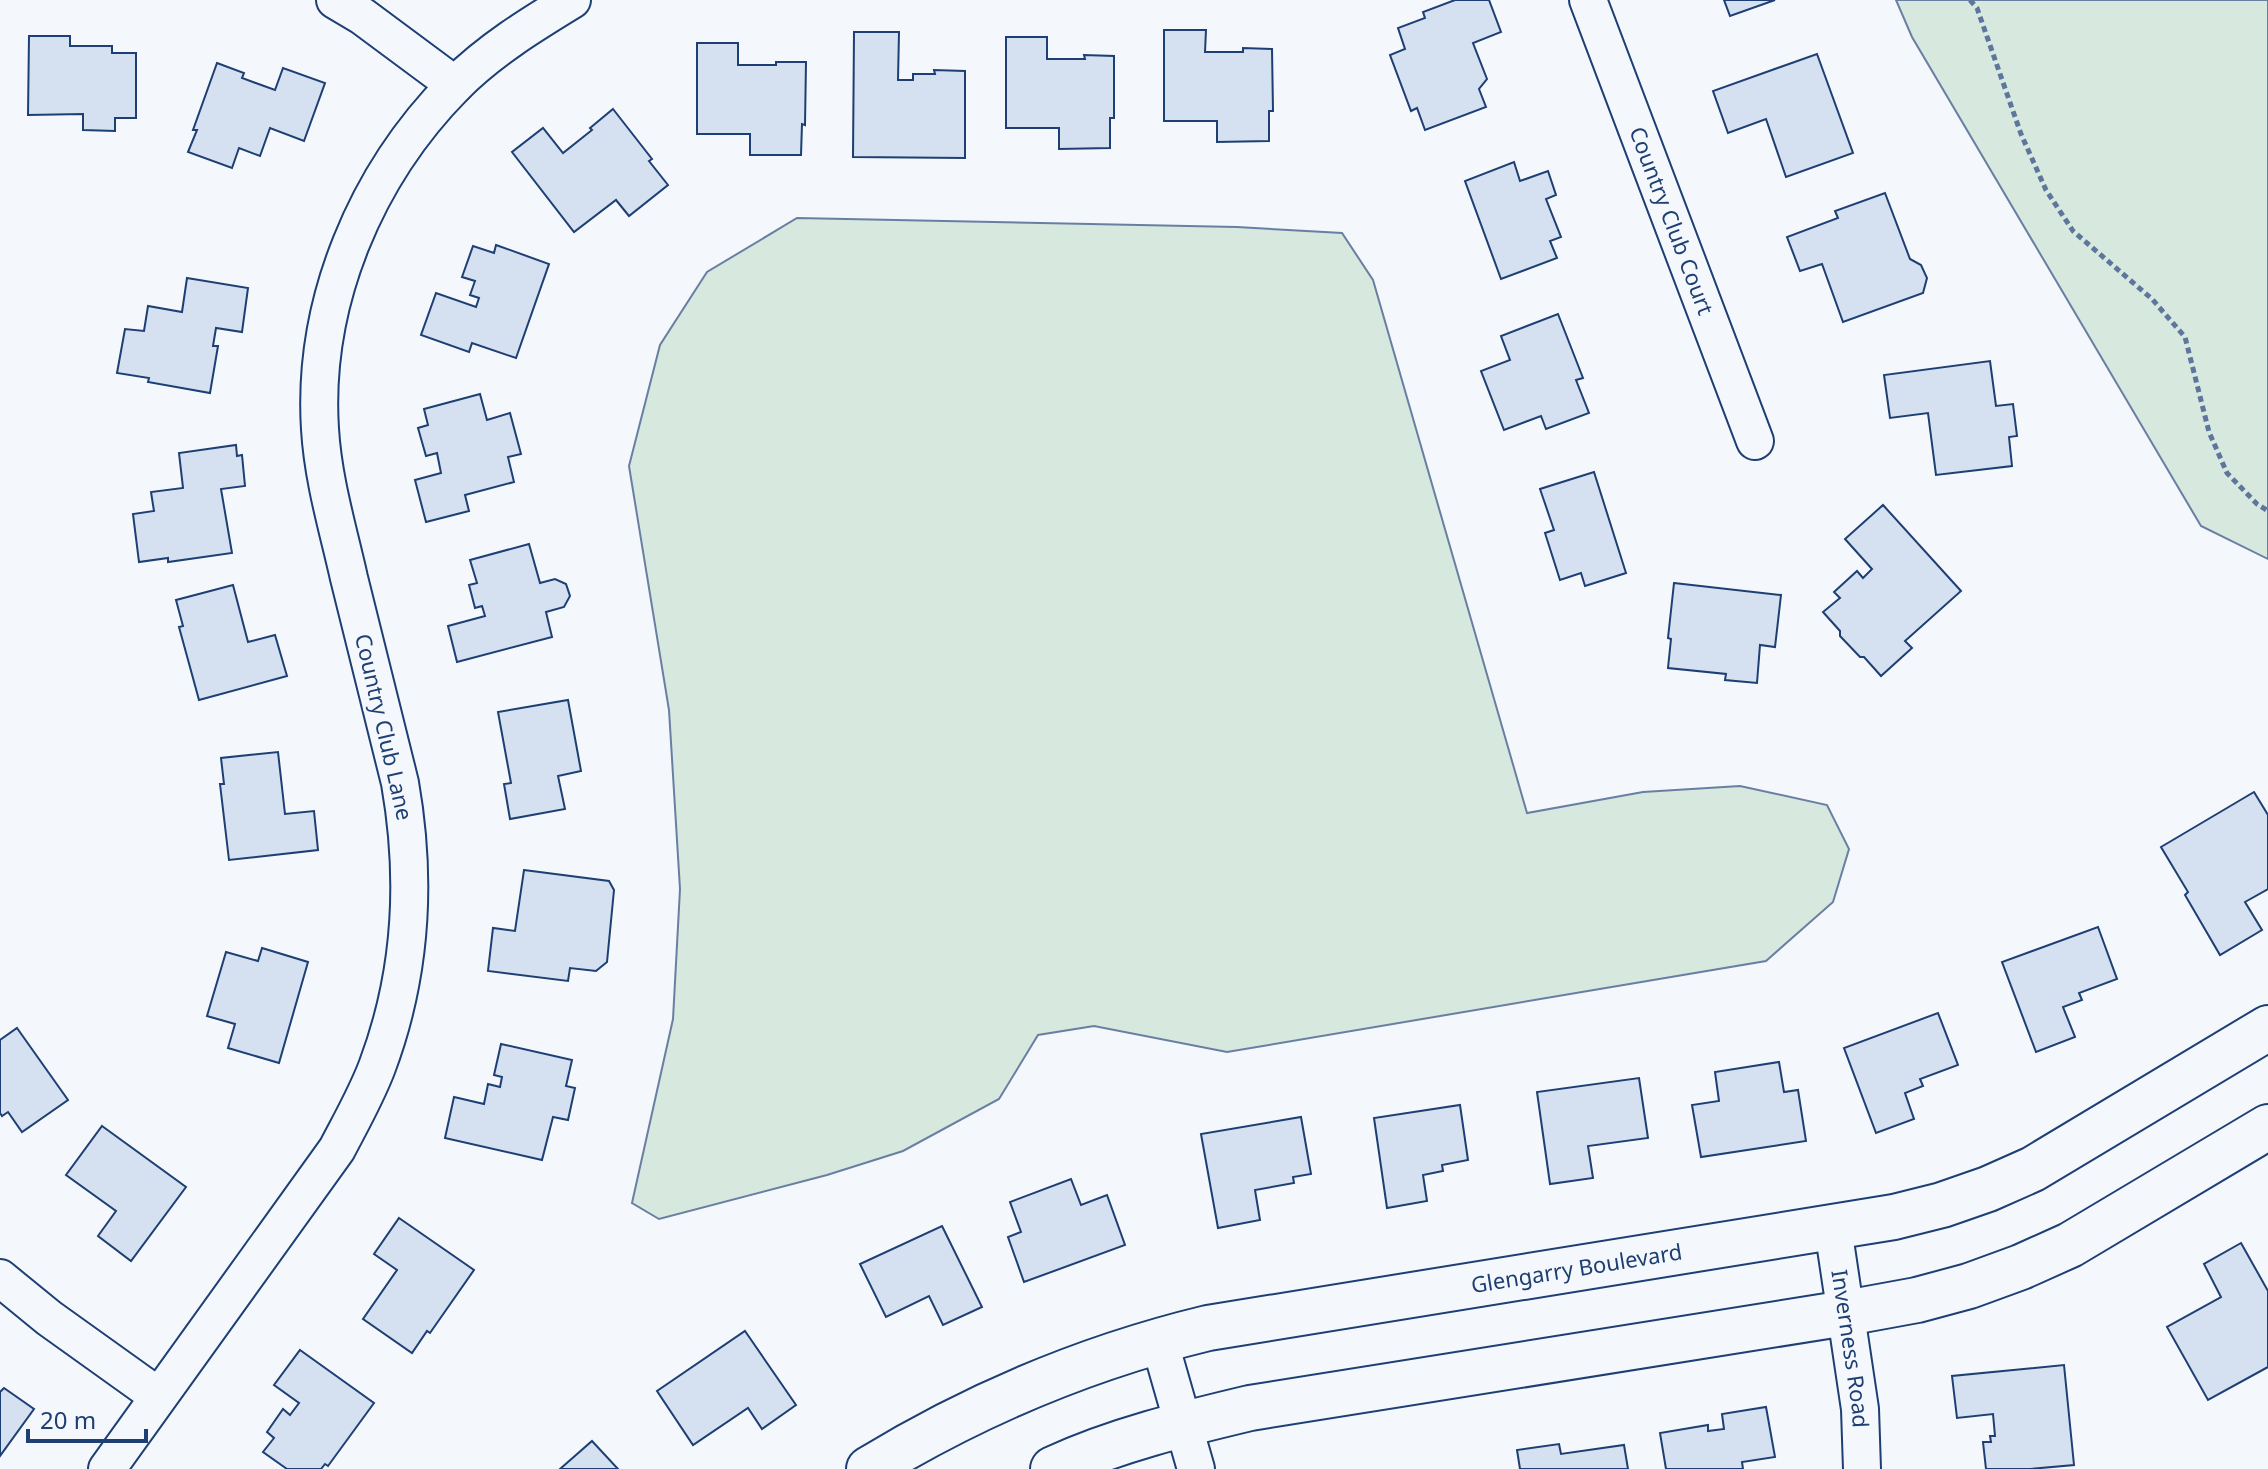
<svg xmlns="http://www.w3.org/2000/svg" width="2268" height="1469" font-family="'Noto Sans',sans-serif">
<style>
.green{fill:#d7e8df;stroke:#687fa3;stroke-width:2}
.building{fill:#d5e0f0;stroke:#1d3f73;stroke-width:2}
.lines{fill:none;stroke-linecap:round;stroke-linejoin:round}
.minor-casing{stroke:#1d3f73;stroke-width:40}
.tertiary-casing{stroke:#1d3f73;stroke-width:48}
.path{stroke:#5e769c;stroke-width:5;stroke-dasharray:6 4;stroke-linecap:butt}
.minor{stroke:#f4f7fb;stroke-width:36}
.tertiary{stroke:#f4f7fb;stroke-width:44}
.labels{text-anchor:middle;stroke-width:6;stroke-linejoin:round;paint-order:stroke}
.street-label{font-size:22px;fill:#1d3f73;stroke:#f4f7fb}
</style>
<rect width="100%" height="100%" fill="#f4f7fb"/>
<g class="green">
<polygon points="1896,0 2268,0 2268,559 2201,526 1912,37"/>
<polygon points="797,218 1237,227 1342,233 1373,280 1527,813 1643,792 1740,786 1827,805 1849,849 1833,902 1766,961 1227,1052 1094,1026 1038,1035 999,1099 903,1151 827,1175 659,1219 632,1203 673,1019 680,889 669,710 629,466 660,345 707,272"/>
</g>
<g class="building">
<polygon points="1455,0 1489,0 1501,32 1473,43 1487,79 1479,89 1486,107 1425,130 1417,108 1411,111 1390,55 1405,49 1398,28 1425,18 1423,12"/>
<polygon points="1724,0 1775,0 1730,16"/>
<polygon points="1164,30 1206,30 1205,52 1243,52 1243,48 1272,49 1273,111 1269,111 1269,141 1217,142 1217,121 1164,121"/>
<polygon points="854,32 899,32 898,80 913,80 913,74 935,74 934,70 965,71 965,158 853,157"/>
<polygon points="29,36 70,36 70,46 112,46 112,53 136,53 136,118 115,118 115,131 83,130 83,114 28,115"/>
<polygon points="1006,37 1047,37 1047,59 1085,59 1084,55 1114,56 1114,118 1110,118 1110,148 1059,149 1059,128 1006,128"/>
<polygon points="697,43 738,43 738,65 776,65 776,62 806,62 805,125 802,124 801,155 750,155 750,134 697,134"/>
<polygon points="1817,54 1853,153 1786,177 1766,119 1728,133 1713,91"/>
<polygon points="217,63 244,73 242,78 275,90 283,68 325,83 304,141 270,128 260,156 239,148 232,168 188,152 197,130 193,130"/>
<polygon points="613,109 652,159 649,161 668,185 629,216 616,200 574,232 512,152 543,128 563,153 592,130 590,128"/>
<polygon points="1514,162 1520,181 1548,171 1556,195 1546,199 1561,237 1550,241 1557,258 1501,279 1465,181"/>
<polygon points="1885,193 1910,259 1921,265 1927,278 1923,293 1843,322 1822,264 1800,271 1787,237 1838,218 1835,211"/>
<polygon points="496,245 549,264 516,358 472,343 469,352 421,335 436,293 476,307 479,298 470,295 475,281 462,277 473,246 494,253"/>
<polygon points="187,278 248,288 242,332 216,328 213,346 218,346 210,393 148,382 149,378 117,373 125,329 144,331 148,306 182,312"/>
<polygon points="1558,314 1583,378 1576,380 1589,413 1546,429 1541,416 1504,430 1481,371 1510,360 1501,336"/>
<polygon points="1990,361 1996,406 2013,404 2017,436 2009,437 2012,466 1936,475 1928,413 1890,418 1884,375"/>
<polygon points="480,394 487,420 510,413 521,454 508,457 514,482 465,495 469,511 426,522 415,480 441,473 437,453 426,456 418,428 428,425 424,409"/>
<polygon points="236,445 237,456 242,455 245,486 221,489 232,553 168,562 168,558 139,562 133,514 154,511 151,492 183,488 179,453"/>
<polygon points="1594,472 1626,573 1585,586 1581,573 1560,580 1545,533 1554,530 1540,489"/>
<polygon points="1883,505 1961,591 1905,641 1912,648 1881,676 1864,657 1860,657 1840,636 1840,631 1823,612 1840,598 1834,592 1857,571 1863,578 1872,569 1845,539"/>
<polygon points="529,544 540,583 555,579 566,584 570,596 564,607 546,612 552,637 457,662 448,626 485,616 482,606 475,608 469,585 477,583 470,560"/>
<polygon points="1674,583 1781,595 1775,647 1760,645 1757,683 1725,680 1726,674 1668,668 1671,639 1668,638"/>
<polygon points="233,585 248,642 275,635 287,676 199,700 179,627 183,626 176,600"/>
<polygon points="568,700 581,771 558,776 565,809 510,819 504,784 511,783 498,712"/>
<polygon points="278,752 285,814 314,811 318,850 229,860 220,784 224,784 221,758"/>
<polygon points="2254,792 2268,815 2268,889 2245,902 2262,930 2220,955 2185,895 2188,892 2161,847"/>
<polygon points="524,870 609,881 614,890 607,962 596,971 570,968 568,981 488,971 493,928 515,931"/>
<polygon points="2098,927 2117,979 2079,993 2082,1000 2063,1007 2075,1037 2036,1052 2002,962"/>
<polygon points="262,948 308,962 279,1063 228,1048 235,1024 207,1016 226,952 258,961"/>
<polygon points="1938,1013 1958,1065 1920,1079 1923,1086 1905,1093 1914,1119 1876,1133 1844,1048"/>
<polygon points="17,1028 68,1100 22,1132 8,1112 2,1116 0,1113 0,1040"/>
<polygon points="501,1044 572,1060 566,1086 575,1088 568,1120 553,1117 542,1160 445,1138 454,1097 484,1104 488,1084 500,1087 502,1077 494,1075"/>
<polygon points="1779,1062 1784,1092 1798,1090 1806,1141 1701,1157 1692,1105 1719,1101 1715,1072"/>
<polygon points="1639,1078 1648,1138 1588,1146 1593,1178 1550,1184 1537,1092"/>
<polygon points="1460,1105 1468,1160 1442,1165 1443,1171 1423,1175 1427,1201 1387,1208 1374,1118"/>
<polygon points="1301,1117 1311,1174 1293,1177 1294,1183 1255,1190 1260,1220 1218,1228 1201,1134"/>
<polygon points="102,1126 186,1187 131,1261 98,1236 116,1211 66,1175"/>
<polygon points="1071,1179 1081,1205 1107,1195 1125,1245 1024,1282 1008,1237 1021,1232 1010,1202"/>
<polygon points="399,1218 474,1270 430,1333 427,1331 412,1353 363,1319 397,1270 374,1254"/>
<polygon points="942,1226 982,1307 943,1325 929,1296 886,1317 860,1264"/>
<polygon points="2241,1243 2268,1291 2268,1367 2208,1400 2167,1327 2221,1297 2204,1264"/>
<polygon points="745,1331 796,1405 762,1429 748,1408 693,1445 657,1391"/>
<polygon points="300,1350 374,1403 328,1466 325,1464 321,1469 287,1469 263,1452 274,1438 267,1432 283,1409 290,1415 299,1403 274,1385"/>
<polygon points="2064,1365 2074,1465 2030,1469 1986,1469 1983,1442 1991,1442 1990,1436 1995,1436 1993,1414 1957,1418 1952,1376"/>
<polygon points="4,1388 34,1409 0,1456 0,1392"/>
<polygon points="1766,1407 1775,1457 1742,1462 1743,1469 1666,1469 1660,1433 1708,1425 1708,1431 1724,1429 1722,1414"/>
<polygon points="592,1441 618,1469 560,1469"/>
<polygon points="1559,1444 1561,1454 1624,1445 1628,1469 1520,1469 1517,1450"/>
</g>
<g class="lines">
<g class="minor-casing">
<g id="minor">
<polyline points="335,0 362,16 455,85"/>
<path id="s1" d="M1588,0L1755,441"/>
<path id="s2" d="M1833,1228L1860,1409L1862,1469"/>
<polyline points="0,1278 49,1318 158,1396"/>
<polyline points="1159,1340 1196,1469"/>
<path d="M107,1469L337,1149C351,1122 366,1096 377,1067C412,974 417,880 400,783C383,715 366,646 349,578C338,529 323,480 320,429C312,302 366,175 455,85C490,50 531,25 572,0"/>
</g>
</g>
<g class="tertiary-casing">
<g id="tertiary">
<path id="s3" d="M869,1469C974,1405 1088,1357 1208,1328L1894,1217L1942,1205L1988,1189L2033,1169L2268,1028"/>
<path d="M1053,1469C1116,1440 1183,1424 1250,1408L1846,1313L1917,1300L1969,1286L2021,1267L2070,1245L2268,1127"/>
</g>
</g>
<polyline class="path" points="1970,0 1977,8 2021,134 2046,190 2073,231 2152,299 2185,337 2209,432 2227,473 2257,504 2268,511"/>
<use href="#minor" class="minor"/>
<use href="#tertiary" class="tertiary"/>
</g>
<g class="labels">
<g class="street-label">
<text dy="8" stroke="none"><textPath href="#s1" startOffset="236">Country Club Court</textPath></text>
<text transform="translate(384 727) rotate(77)" y="8">Country Club Lane</text>
<text dy="8" stroke="none"><textPath href="#s3" startOffset="742">Glengarry Boulevard</textPath></text>
<text dy="8" stroke="none"><textPath href="#s2" startOffset="122">Inverness Road</textPath></text>
</g>
</g>
<path d="M28 1429v12h118v-12" fill="none" stroke="#1d3f73" stroke-width="4"/>
<text x="40" y="1429" font-size="24" fill="#1d3f73" stroke="#f4f7fb" stroke-width="6" paint-order="stroke">20 m</text>
</svg>
